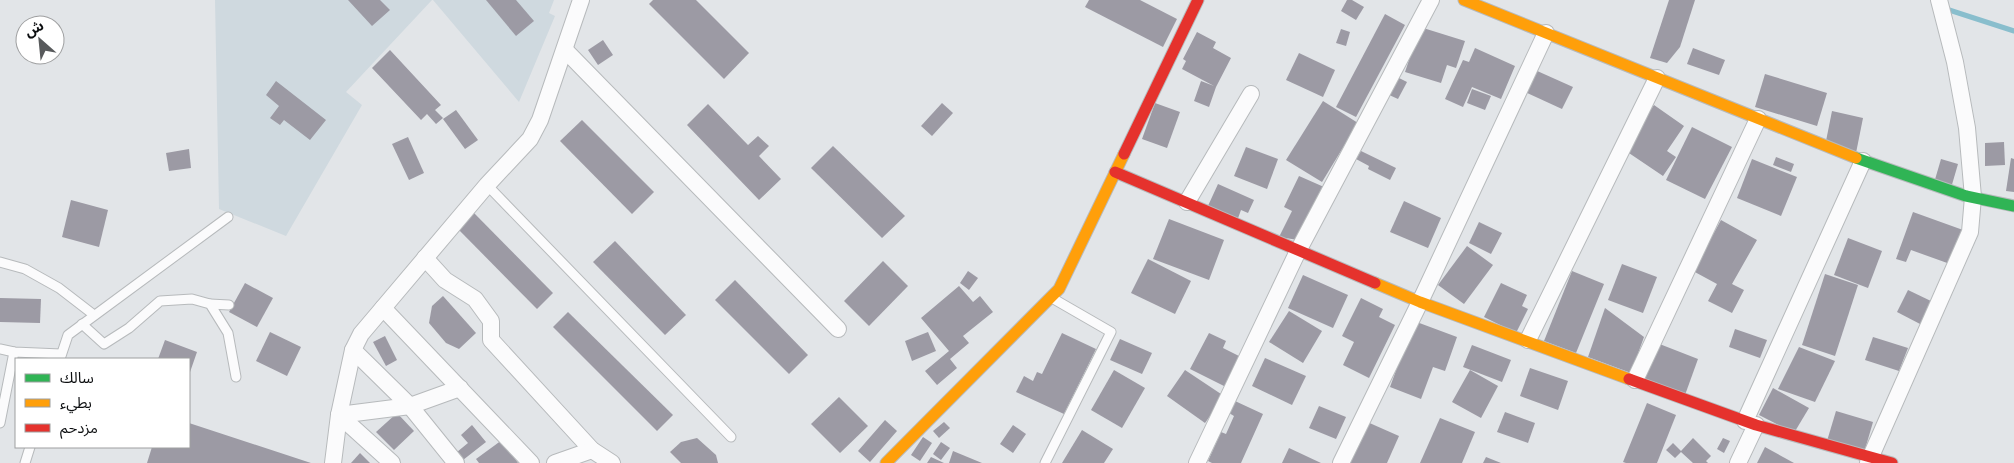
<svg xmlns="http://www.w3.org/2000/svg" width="2014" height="463" font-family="'Exo 2','Noto Sans Arabic',sans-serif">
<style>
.built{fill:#cfd9df}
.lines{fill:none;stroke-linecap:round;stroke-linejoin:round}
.stream{stroke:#89becd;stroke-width:5}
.building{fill:#9c9aa4}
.lane-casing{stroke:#b7babc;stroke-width:11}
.street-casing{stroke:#b7babc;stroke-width:18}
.fast-casing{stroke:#b7babc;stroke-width:13}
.slow-casing{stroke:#b7babc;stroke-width:13}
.jam-casing{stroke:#b7babc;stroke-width:13}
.lane{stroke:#fbfbfc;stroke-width:9}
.street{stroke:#fbfbfc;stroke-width:16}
.fast{stroke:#30b455;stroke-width:11}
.slow{stroke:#ff9f0a;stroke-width:11}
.jam{stroke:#e5322d;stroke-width:11}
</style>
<rect width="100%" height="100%" fill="#e2e5e8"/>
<g class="built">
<polygon points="215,0 432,0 346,92 362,105 286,236 219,209"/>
<polygon points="433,0 554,0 549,13 555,16 519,102"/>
</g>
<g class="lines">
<polyline class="stream" points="1943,8 2014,31"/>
</g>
<g class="building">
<polygon points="348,0 380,0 390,10 372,26"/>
<polygon points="486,0 516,0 534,21 516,36"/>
<polygon points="653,0 696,0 749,53 724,79 649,4"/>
<polygon points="1089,0 1140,0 1177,19 1163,47 1085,7"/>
<polygon points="1347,0 1352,0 1364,7 1356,20 1341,11"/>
<polygon points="1669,0 1695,0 1680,47 1667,63 1650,58"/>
<polygon points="1385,14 1405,25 1356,117 1336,107"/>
<polygon points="1420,27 1465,41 1456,68 1447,65 1441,83 1405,72"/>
<polygon points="1341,29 1350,32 1346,46 1336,43"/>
<polygon points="1197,32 1216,42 1213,48 1231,58 1216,87 1209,107 1194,101 1201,81 1214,86 1182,69 1186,61 1183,59"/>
<polygon points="603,40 613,55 598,65 588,50"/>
<polygon points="1475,48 1515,66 1501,99 1472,87 1463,107 1445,99 1463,60 1469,62"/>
<polygon points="1693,48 1725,60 1719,75 1687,64"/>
<polygon points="390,50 441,105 435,110 443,118 436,124 427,114 421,120 372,68"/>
<polygon points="1299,53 1335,70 1323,97 1286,80"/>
<polygon points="1535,70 1573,87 1562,109 1525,92"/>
<polygon points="1765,74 1827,93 1817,126 1755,107"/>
<polygon points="1397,77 1407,82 1398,99 1387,94"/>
<polygon points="276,81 326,120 310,140 284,120 280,125 270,118 279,106 266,95"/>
<polygon points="1472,89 1491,96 1485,110 1467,103"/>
<polygon points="1323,101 1358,123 1322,182 1286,160"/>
<polygon points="942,103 953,113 932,136 921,126"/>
<polygon points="1155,103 1180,112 1167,148 1142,139"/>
<polygon points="708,104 748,145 758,136 769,146 759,156 781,179 759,200 687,125"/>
<polygon points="1654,105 1684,126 1667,151 1676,157 1663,176 1623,149"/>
<polygon points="456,110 478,140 465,149 443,119"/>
<polygon points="1832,111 1863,118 1856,153 1825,146"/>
<polygon points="582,120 654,192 632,214 560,141"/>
<polygon points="1692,127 1732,147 1705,199 1666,180"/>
<polygon points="408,137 424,173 409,180 392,144"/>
<polygon points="2004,142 2005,165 1985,166 1985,143"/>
<polygon points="833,146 905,216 882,238 811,168"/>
<polygon points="1246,147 1278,159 1267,189 1234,176"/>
<polygon points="189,149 191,168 169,171 166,153"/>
<polygon points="1361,151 1396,168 1390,180 1368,169 1369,166 1356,159"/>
<polygon points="1776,157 1794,164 1791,172 1773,165"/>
<polygon points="2011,158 2014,159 2014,192 2006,191"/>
<polygon points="1752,159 1797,177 1781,216 1737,198"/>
<polygon points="1941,159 1958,164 1951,188 1934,183"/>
<polygon points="1299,176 1324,187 1298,240 1279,237 1292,211 1284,207"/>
<polygon points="1218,184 1254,200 1248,213 1241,210 1237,221 1207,208"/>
<polygon points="71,200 108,210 99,247 62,237"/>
<polygon points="1404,201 1441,218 1428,248 1390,232"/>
<polygon points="1913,212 1963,230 1950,264 1911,250 1906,262 1896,259"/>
<polygon points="474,213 553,293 537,309 458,229"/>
<polygon points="1169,219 1224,240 1209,280 1153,259"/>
<polygon points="1721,220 1757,240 1732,284 1744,290 1732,313 1708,301 1717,284 1693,271"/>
<polygon points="1479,222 1502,233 1491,254 1469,243"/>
<polygon points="1848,238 1882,251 1868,288 1834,275"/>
<polygon points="615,241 686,315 665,335 593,262"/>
<polygon points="1467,246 1493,265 1464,304 1438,285"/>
<polygon points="1148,259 1191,281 1175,314 1131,293"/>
<polygon points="883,261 908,286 869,326 844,301"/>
<polygon points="1622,264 1657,277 1643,313 1608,300"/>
<polygon points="968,271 978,278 969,290 960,283"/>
<polygon points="1572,271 1604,284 1576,353 1544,341"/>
<polygon points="1825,274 1858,285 1835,356 1802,345"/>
<polygon points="1303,275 1348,295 1333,328 1288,308"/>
<polygon points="735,280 808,355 789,374 715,300"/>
<polygon points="245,283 273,298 257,327 229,312"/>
<polygon points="1501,283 1527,295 1522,306 1528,309 1516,333 1484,317"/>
<polygon points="959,286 973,302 980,296 993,312 963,336 969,343 950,359 957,368 937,385 925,371 949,351 921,318"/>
<polygon points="1908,290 1933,302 1922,325 1897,312"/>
<polygon points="443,296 476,333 459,349 446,343 429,323 432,306"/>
<polygon points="0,298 41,299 40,323 0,322"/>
<polygon points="1361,298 1383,309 1379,317 1395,325 1369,378 1343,365 1354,342 1342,336"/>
<polygon points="1605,308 1644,337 1631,373 1588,357"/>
<polygon points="1289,311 1322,331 1303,363 1269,342"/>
<polygon points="568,312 673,415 657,431 553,327"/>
<polygon points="1414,321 1457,337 1445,371 1433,367 1421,399 1390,387"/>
<polygon points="1735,329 1767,340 1760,358 1729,347"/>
<polygon points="270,332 301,347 287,376 256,361"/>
<polygon points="928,332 936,351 912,361 905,341"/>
<polygon points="1062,333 1096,349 1064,414 1016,392 1024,376 1033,381 1037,372 1042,374"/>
<polygon points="1209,333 1226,341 1223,348 1241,357 1226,387 1190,369"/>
<polygon points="385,336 397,360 386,366 373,342"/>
<polygon points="1873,337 1908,348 1899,371 1865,360"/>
<polygon points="1120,339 1152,353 1142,374 1110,360"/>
<polygon points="165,340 197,352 189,375 189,359 158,359"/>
<polygon points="1657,343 1698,359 1685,395 1644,381"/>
<polygon points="1472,345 1511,360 1502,382 1463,367"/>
<polygon points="1799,347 1835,361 1815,402 1778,389"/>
<polygon points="1265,358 1306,376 1292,405 1252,386"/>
<polygon points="1530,368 1568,381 1558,410 1520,396"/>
<polygon points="1114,370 1145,388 1122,428 1091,410"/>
<polygon points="1185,370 1224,396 1205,423 1167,396"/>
<polygon points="1470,370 1498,386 1481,418 1452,402"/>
<polygon points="1773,388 1809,408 1794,433 1759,415"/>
<polygon points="839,397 868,426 840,453 811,424"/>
<polygon points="1235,401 1263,414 1241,463 1212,463 1208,461 1221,432 1226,434 1234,416 1229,413"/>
<polygon points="1647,403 1676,415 1657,463 1626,463 1623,462"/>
<polygon points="1319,406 1346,417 1336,439 1309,428"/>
<polygon points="1836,411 1873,422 1864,453 1827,441"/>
<polygon points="1505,412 1535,423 1528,443 1497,432"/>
<polygon points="397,413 414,431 394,450 376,432"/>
<polygon points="1440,418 1475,432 1462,463 1420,463"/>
<polygon points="885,420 897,431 870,462 858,451"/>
<polygon points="1365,421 1399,436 1387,463 1346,463"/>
<polygon points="944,422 950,428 939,438 933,431"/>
<polygon points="189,423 311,463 147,463 152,447 189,447"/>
<polygon points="472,425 486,442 463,460 457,452 468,443 461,435"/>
<polygon points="1013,425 1026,434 1013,453 1000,444"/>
<polygon points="1082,430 1113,449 1104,463 1062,463"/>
<polygon points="923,437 932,443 920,461 911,455"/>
<polygon points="697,438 716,455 718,463 681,463 670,452 681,442"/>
<polygon points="1693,438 1711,456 1706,461 1708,463 1693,463 1681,452 1675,458 1666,450 1673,443 1681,451"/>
<polygon points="1723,438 1730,441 1724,453 1717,449"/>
<polygon points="502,440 518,463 479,463 476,459"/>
<polygon points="941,442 950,448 941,460 933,454"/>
<polygon points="1765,447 1794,463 1757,463"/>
<polygon points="1289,448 1321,463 1282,463"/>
<polygon points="953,451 982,463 949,463"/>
<polygon points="360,453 370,463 351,463"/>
<polygon points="931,457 944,463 927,463"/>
<polygon points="1486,457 1501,463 1483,463"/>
</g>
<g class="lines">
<g class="lane-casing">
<g id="lane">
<polyline points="487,185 731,437"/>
<polyline points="0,262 25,269 59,288 94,315"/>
<polyline points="210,304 229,305"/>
<polyline points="82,324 104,344 129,328 160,301 192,299 210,304 228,333 236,377"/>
<polyline points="0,349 14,352 61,354"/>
<polyline points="60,359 68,335 228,217"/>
<polyline points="0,423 14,352"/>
<polyline points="25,463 30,447"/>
<polyline points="1045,463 1111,332 1052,298"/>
</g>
</g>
<g class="street-casing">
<g id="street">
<polyline points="565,50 838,329"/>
<polyline points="1187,202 1251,94"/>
<polyline points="425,258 445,280 475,299 491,321 491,340 592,450 612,463"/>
<polyline points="383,308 531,463"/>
<polyline points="1528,340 1657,78"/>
<polyline points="353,350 410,406 456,463"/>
<polyline points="1635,380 1758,119"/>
<polyline points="339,415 410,406 460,388"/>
<polyline points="339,415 392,463"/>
<polyline points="1745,421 1863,161"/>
<polyline points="333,463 339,415 353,350 361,334 383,308 487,185 530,139 540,120 581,0"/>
<polyline points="555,463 592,450"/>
<polyline points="1197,463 1298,251 1431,0"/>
<polyline points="1341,463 1420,302 1546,33"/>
<polyline points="1738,463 1756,425"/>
<polyline points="1868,463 1970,232 1973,197 1967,128 1955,62 1939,0"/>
</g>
</g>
<g class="fast-casing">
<polyline id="fast" points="1856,158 1966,196 2014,206"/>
</g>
<g class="slow-casing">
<g id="slow">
<polyline points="1464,0 1856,158"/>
<polyline points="1375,283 1420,302 1629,379"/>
<polyline points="886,463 1059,289 1124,154"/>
</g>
</g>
<g class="jam-casing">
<g id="jam">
<polyline points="1124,154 1198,0"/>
<polyline points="1115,172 1375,283"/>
<polyline points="1629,379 1756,425 1892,463"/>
</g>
</g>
<use href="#lane" class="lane"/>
<use href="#street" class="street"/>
<use href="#fast" class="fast"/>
<use href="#slow" class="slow"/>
<use href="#jam" class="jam"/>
</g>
<rect x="15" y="358" width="175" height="90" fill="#ffffff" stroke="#9e9fa0"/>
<rect x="25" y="374" width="25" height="8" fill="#30b455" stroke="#9e9fa0"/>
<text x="60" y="383" font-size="15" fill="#0d0f11">سالك</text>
<rect x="25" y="399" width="25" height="8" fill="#ff9f0a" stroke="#9e9fa0"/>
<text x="60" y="408" font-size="15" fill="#0d0f11">بطيء</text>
<rect x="25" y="424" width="25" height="8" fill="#e5322d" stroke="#9e9fa0"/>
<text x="60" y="433" font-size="15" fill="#0d0f11">مزدحم</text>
<g transform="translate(40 40) rotate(333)"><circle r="24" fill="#ffffff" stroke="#9e9fa0"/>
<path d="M0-4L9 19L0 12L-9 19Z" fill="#585a5c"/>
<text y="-8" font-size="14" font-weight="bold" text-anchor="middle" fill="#0d0f11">ش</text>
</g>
</svg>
